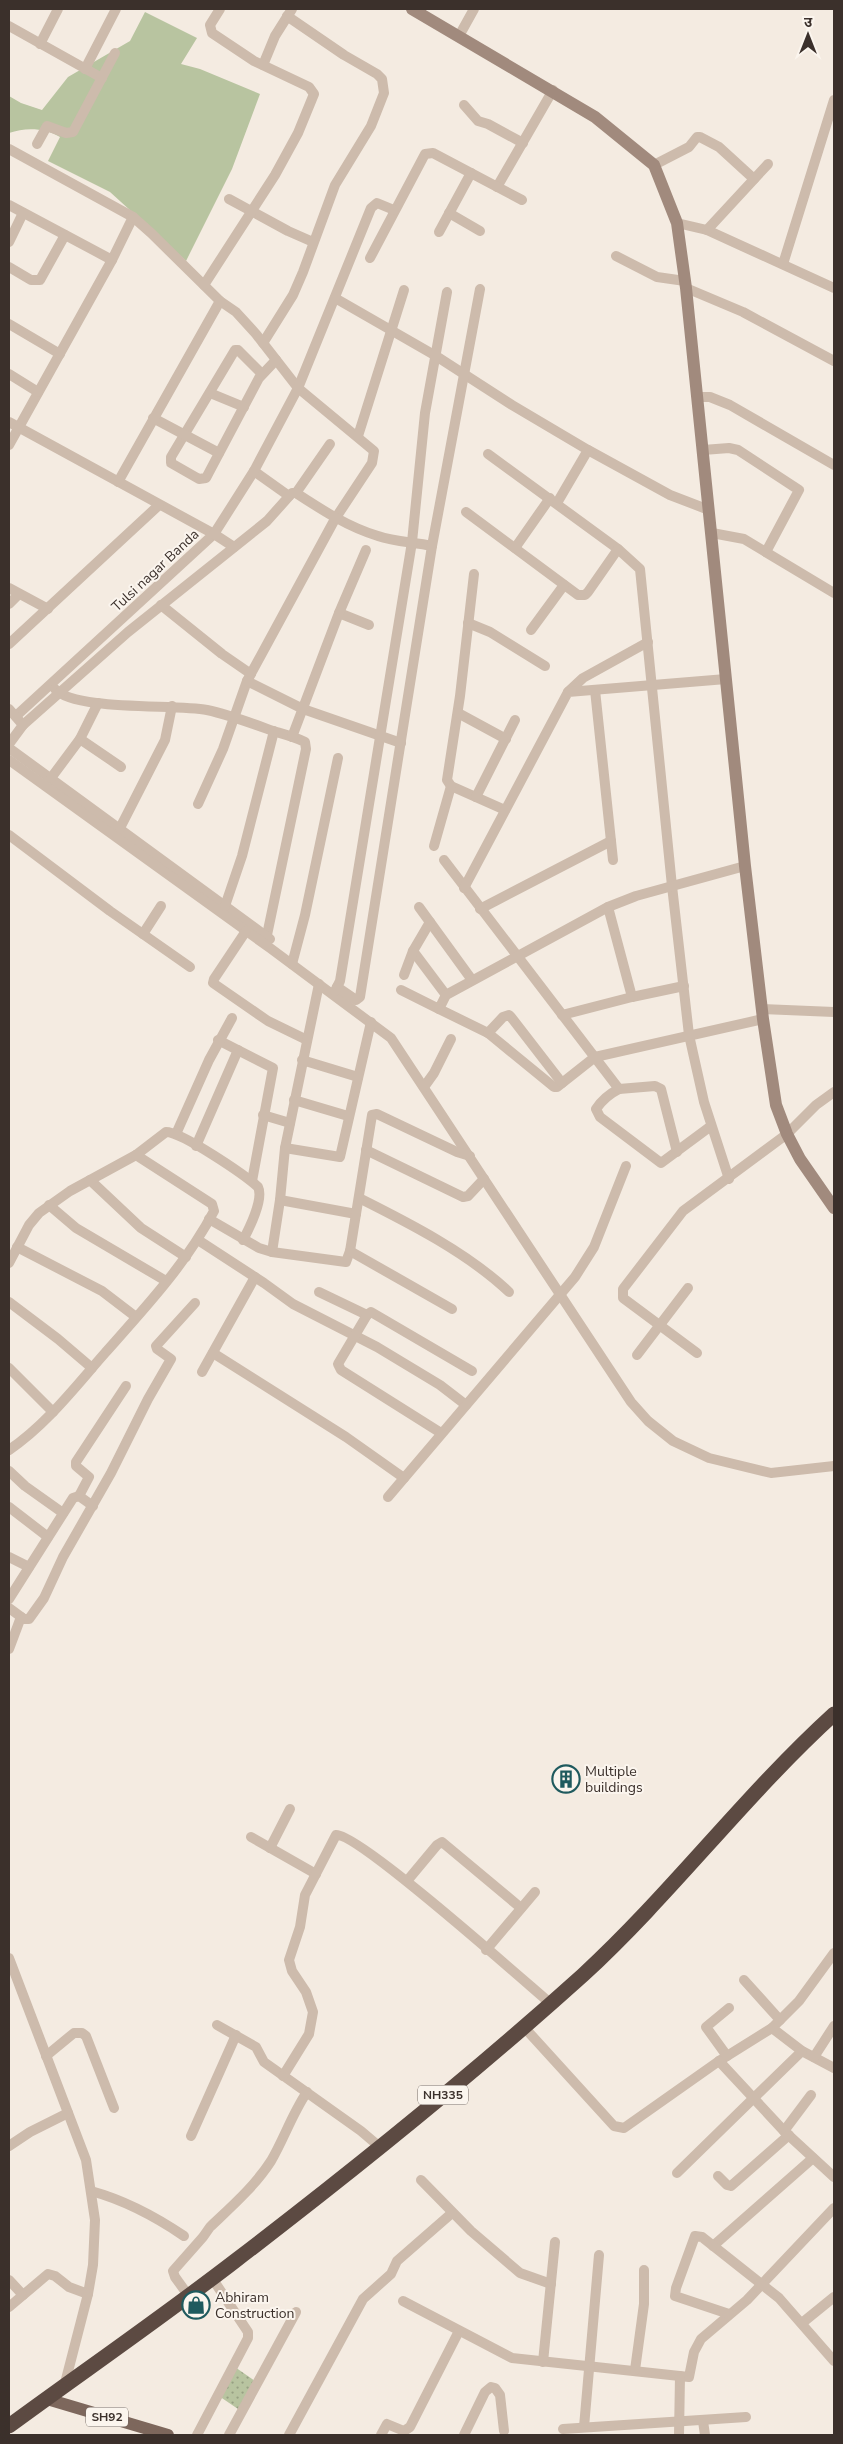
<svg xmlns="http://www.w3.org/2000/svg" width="843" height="2444" font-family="'Nunito Sans','Noto Sans Devanagari',sans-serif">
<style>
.green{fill:#b8c4a0}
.park{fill:url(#park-dots)}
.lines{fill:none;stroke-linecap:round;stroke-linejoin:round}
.street{stroke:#cdbbac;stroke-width:10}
.secondary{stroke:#a18a7d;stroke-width:12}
.primary{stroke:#7d675c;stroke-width:12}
.highway{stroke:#5c4a42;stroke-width:15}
.labels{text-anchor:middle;stroke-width:4;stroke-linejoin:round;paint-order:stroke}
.shield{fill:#fbf5ee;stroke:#756b66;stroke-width:1}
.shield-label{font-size:12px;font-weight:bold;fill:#3b302b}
.street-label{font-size:14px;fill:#3b302b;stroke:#fbf5ee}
.poi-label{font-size:14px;fill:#3b302b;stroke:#fbf5ee;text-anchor:start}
</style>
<defs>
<pattern id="park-dots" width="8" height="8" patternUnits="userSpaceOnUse" patternTransform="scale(1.25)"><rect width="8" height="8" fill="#b8c4a0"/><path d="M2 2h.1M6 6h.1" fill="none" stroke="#97a083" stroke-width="1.8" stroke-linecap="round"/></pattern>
</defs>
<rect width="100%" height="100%" fill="#f4ebe1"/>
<path class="green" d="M145,12L197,38L181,64L200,69L260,94L232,169L186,261L110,192L48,161L60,137C45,128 26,127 9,133V96L21,103L42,110L68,77L130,41Z"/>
<polygon class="park" points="232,2365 255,2381 238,2409 216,2394"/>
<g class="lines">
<g class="street">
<polyline points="9,26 102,78"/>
<polyline points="459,36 474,9"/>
<polyline points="40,44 58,9"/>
<polyline points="263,65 275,36 292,9"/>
<polyline points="85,69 116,9"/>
<polyline points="464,105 478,121 488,124 523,143"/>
<polyline points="37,144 47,126 66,133 73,132 115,53"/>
<polyline points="9,149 133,217 112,260 9,445"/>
<polyline points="654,165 689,147 697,137 700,137 719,147 754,179"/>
<polyline points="497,187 553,90"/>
<polyline points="229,199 288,231 313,242"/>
<polyline points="9,205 112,260"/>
<polyline points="449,213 480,231"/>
<polyline points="133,217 151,233 220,301 236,312 256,334 298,388 374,451 372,463 335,519 247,681 223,749 198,804"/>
<polyline points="677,223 707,230 834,288"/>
<polyline points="707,230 768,164"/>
<polyline points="439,232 471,173"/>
<polyline points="9,242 23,213"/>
<polyline points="616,256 657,277 685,281"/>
<polyline points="370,258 425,154 433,153 522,200"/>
<polyline points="783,264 834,100"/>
<polyline points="9,267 31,280 40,280 65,235"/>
<polyline points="204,285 275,175 298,133 314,94 309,87 254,61 212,33 210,25 220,9"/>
<polyline points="686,288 743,312 834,361"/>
<polyline points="335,298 436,356 512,405 588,450 670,495 709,510"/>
<polyline points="9,324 60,354"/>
<polyline points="263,343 293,295 303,272 335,185 371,126 384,93 382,79 377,74 344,55 287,16"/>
<polyline points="9,374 38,392"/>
<polyline points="262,374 238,350 235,350 171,457 171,463 199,479 206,478 259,378 276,360"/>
<polyline points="210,393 244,407"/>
<polyline points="698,397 710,397 730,405 834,465"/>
<polyline points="153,418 219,453"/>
<polyline points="9,422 214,534 16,716"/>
<polyline points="358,436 404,290"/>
<polyline points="703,450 729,448 738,450 799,490 766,552"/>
<polyline points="488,454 618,549 640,569 672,886 689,1035 704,1102 729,1179"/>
<polyline points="254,471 289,496"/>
<polyline points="118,482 220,301"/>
<polyline points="296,493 330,444"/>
<polyline points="557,503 588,450"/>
<polyline points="466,512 578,595 585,595 588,592 618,549"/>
<polyline points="712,533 744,539 834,593"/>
<polyline points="234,547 214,534 254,471 298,388 371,208 377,203 394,210"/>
<polyline points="515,548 550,498"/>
<polyline points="474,574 460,696 447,780 451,786 505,810"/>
<polyline points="9,588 48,609"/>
<polyline points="9,604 19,594"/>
<polyline points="161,605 222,654 251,674"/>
<polyline points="339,613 369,625"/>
<polyline points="468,623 490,632 545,666"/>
<polyline points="531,630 564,585"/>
<polyline points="9,644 159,505"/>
<polyline points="247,681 303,709 401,743"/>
<path d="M55,689C74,711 175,704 207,710C230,715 251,723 273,731C283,734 295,737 305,742L306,749L267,935"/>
<polyline points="595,690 613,860"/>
<polyline points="568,692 583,678 648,642"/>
<polyline points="9,709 23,725 9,744"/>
<polyline points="458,713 506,739"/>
<path d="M23,725L128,632L267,521L292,493H296C322,510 348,527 378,536C395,542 414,542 432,546"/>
<polyline points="292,737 339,613 366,550"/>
<polyline points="80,739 121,767"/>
<polyline points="9,748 270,939"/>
<polyline points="9,760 270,948 391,1038 631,1402 648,1421 673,1441 709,1458 771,1473 834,1466"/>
<polyline points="51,778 80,739 98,703"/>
<polyline points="476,797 515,720"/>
<polyline points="120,828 165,740 172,706"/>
<polyline points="9,835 110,911 190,967"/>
<polyline points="434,846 451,786"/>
<path d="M444,860L619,1089C609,1094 602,1100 596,1109L600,1117L661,1163L711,1126"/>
<polyline points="464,888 568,692 726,679"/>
<polyline points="225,906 242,856 274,731"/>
<polyline points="419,907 472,980"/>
<polyline points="608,907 632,997"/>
<polyline points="480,909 611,841"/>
<polyline points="246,931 214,979 213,983 268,1021 307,1040"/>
<polyline points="143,934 161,906"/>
<polyline points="413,951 446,995"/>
<polyline points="292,964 305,915 338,758"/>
<polyline points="404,975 413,951 430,922"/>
<polyline points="337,987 356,1000 360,997 432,546 480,289"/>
<polyline points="401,990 439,1009 446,995 608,907 636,896 745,866"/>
<polyline points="335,991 340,981 412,542 425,413 447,292"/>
<polyline points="439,1009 488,1033 554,1087 557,1087 595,1057 763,1019"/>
<polyline points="762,1009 834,1012"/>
<polyline points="562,1015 632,997 684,986"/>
<polyline points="488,1033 503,1017 509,1015 511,1017 562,1083"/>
<polyline points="218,1040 273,1068 252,1181"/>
<polyline points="302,1060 358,1077"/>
<polyline points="424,1087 434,1073 451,1039"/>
<polyline points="619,1089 655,1086 661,1089 677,1152"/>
<polyline points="294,1100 348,1116"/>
<polyline points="263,1115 290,1123"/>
<polyline points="176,1134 209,1060 232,1018"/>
<polyline points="196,1146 238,1050"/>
<polyline points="285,1148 340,1157 371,1022"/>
<polyline points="366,1150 463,1197 468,1196 484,1179"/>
<polyline points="90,1180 141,1228 186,1257"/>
<path d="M359,1198C409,1223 468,1253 509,1292"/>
<polyline points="280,1200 356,1214"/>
<polyline points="49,1205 76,1228 166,1281"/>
<polyline points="209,1219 259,1248 272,1252 346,1262 350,1251 372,1115 377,1114 457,1152 470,1156"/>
<polyline points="198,1240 264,1283 293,1304 377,1347 440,1385 466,1405"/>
<polyline points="17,1247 102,1291 136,1317"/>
<polyline points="350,1251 452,1309"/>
<polyline points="272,1252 280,1200 285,1148 319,984"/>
<path d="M9,1263L29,1225L39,1213L70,1191L136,1155L166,1132C182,1132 245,1175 258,1187C264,1199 249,1229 243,1240"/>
<polyline points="319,1292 367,1315"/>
<polyline points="9,1302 58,1339 92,1368"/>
<polyline points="213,1353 346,1437 404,1478"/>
<polyline points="697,1353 623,1298 623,1289 683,1211 787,1134 816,1105 834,1092"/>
<polyline points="637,1355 688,1288"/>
<polyline points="9,1368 53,1412"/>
<polyline points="202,1372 255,1277"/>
<polyline points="441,1433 341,1370 338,1364 367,1315 371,1312 472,1371"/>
<path d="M9,1450C47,1424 75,1387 105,1353C145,1308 186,1264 214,1211L212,1204L136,1155"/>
<polyline points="9,1471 25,1486 63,1513"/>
<polyline points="79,1496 89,1477 76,1466 76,1462 126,1386"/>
<polyline points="388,1497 575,1277 594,1247 626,1166"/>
<polyline points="9,1507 48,1537"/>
<polyline points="9,1557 29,1567"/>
<polyline points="9,1599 73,1498 79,1496 93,1506"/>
<polyline points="9,1608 24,1619 29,1619 44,1598 63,1557 111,1473 148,1399 171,1359 157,1349 156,1346 195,1303"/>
<polyline points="9,1649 21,1617"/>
<polyline points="251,1837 316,1874"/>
<polyline points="270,1848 290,1809"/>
<polyline points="407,1881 437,1845 442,1842 521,1908"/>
<polyline points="486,1950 535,1892"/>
<polyline points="9,1958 86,2160 95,2220 93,2265 88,2294 64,2387"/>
<polyline points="744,1980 780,2020"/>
<polyline points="217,2025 256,2047 264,2062 361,2131 381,2148"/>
<polyline points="523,2026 614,2126 624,2128 719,2061 772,2028 799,2001 834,1953"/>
<polyline points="772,2028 802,2051 834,2068"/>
<polyline points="46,2056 74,2033 82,2033 86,2036 114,2108"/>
<polyline points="727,2056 706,2027 729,2008"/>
<polyline points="814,2057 834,2026"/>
<polyline points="719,2061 784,2131 834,2177"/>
<path d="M283,2076L309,2034L313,2012L306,1992L292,1971L289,1960L300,1927L305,1895L336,1835C357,1832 523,1980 550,2003"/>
<polyline points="784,2131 811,2095"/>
<polyline points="191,2136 236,2035"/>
<polyline points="9,2146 30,2132 68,2113"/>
<polyline points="677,2173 802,2051"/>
<polyline points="718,2176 727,2185 731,2186 789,2135"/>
<polyline points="421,2180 471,2231 520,2273 551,2284"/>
<path d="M91,2191C124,2200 156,2217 184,2236"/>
<polyline points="713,2246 813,2158"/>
<polyline points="9,2280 23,2295"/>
<path d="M188,2295L175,2277L173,2271L203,2237L210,2227C231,2207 255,2186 271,2161C284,2139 292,2114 307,2092"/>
<polyline points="403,2301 512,2358 689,2377 694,2352 701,2339 747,2300 834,2208"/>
<polyline points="9,2307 48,2274 55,2276 69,2287 88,2294"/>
<polyline points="729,2314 675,2296 676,2288 695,2236 702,2237 779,2298 834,2361"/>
<polyline points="802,2323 834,2297"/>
<polyline points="543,2362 555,2242"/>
<polyline points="635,2370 644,2304 644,2270"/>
<polyline points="703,2421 705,2435"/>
<polyline points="584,2427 599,2255"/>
<polyline points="563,2429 746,2417"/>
<polyline points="197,2435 248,2338 248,2332 212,2278"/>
<polyline points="229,2435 296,2312"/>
<polyline points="289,2435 363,2299 391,2274 397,2261 452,2213"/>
<polyline points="381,2435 387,2424 404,2431 410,2427 459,2331"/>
<polyline points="464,2435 485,2392 491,2387 495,2388 500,2395 504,2431"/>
<polyline points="679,2435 680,2376"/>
</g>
<polyline class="secondary" points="412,9 595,117 654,165 677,223 686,288 745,866 763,1019 776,1105 787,1134 800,1159 834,1208"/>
<polyline class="primary" points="47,2399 168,2435"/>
<path class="highway" d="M9,2426C84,2371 161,2318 235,2261C354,2170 472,2075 583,1975C672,1893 745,1795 834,1714"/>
</g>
<defs>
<g id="building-ring" transform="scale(1.4375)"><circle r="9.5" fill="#fbf5ee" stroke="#1f5a5e" stroke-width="1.5"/><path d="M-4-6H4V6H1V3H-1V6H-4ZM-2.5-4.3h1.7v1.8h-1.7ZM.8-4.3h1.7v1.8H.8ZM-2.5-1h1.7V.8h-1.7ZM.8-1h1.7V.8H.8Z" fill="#1f5a5e"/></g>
<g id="shop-ring" transform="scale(1.4375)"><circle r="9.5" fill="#fbf5ee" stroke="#1f5a5e" stroke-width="1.5"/><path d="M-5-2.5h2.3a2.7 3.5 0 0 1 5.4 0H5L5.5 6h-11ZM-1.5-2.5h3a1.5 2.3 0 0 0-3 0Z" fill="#1f5a5e"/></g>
</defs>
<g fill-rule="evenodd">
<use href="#building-ring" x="566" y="1779"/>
<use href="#shop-ring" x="196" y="2305"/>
</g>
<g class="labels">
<g class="shield">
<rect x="418" y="2085.5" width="50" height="19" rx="4"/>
<rect x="86" y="2407.5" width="42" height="19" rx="4"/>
</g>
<g class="shield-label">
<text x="443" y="2099">NH335</text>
<text x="107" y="2421">SH92</text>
</g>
<g class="street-label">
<text transform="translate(155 570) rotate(-43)" y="5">Tulsi nagar Banda</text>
</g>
<g class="poi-label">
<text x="585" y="1776">Multiple<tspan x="585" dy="16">buildings</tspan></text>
<text x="215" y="2302">Abhiram<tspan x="215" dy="16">Construction</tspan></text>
</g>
</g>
<rect width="843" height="2444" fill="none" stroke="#3b302b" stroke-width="20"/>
<g transform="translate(808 35)" stroke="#fbf5ee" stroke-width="4" paint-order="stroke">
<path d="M0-4L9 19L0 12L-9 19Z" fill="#3b302b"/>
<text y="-8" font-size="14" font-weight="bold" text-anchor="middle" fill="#3b302b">उ</text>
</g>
</svg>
